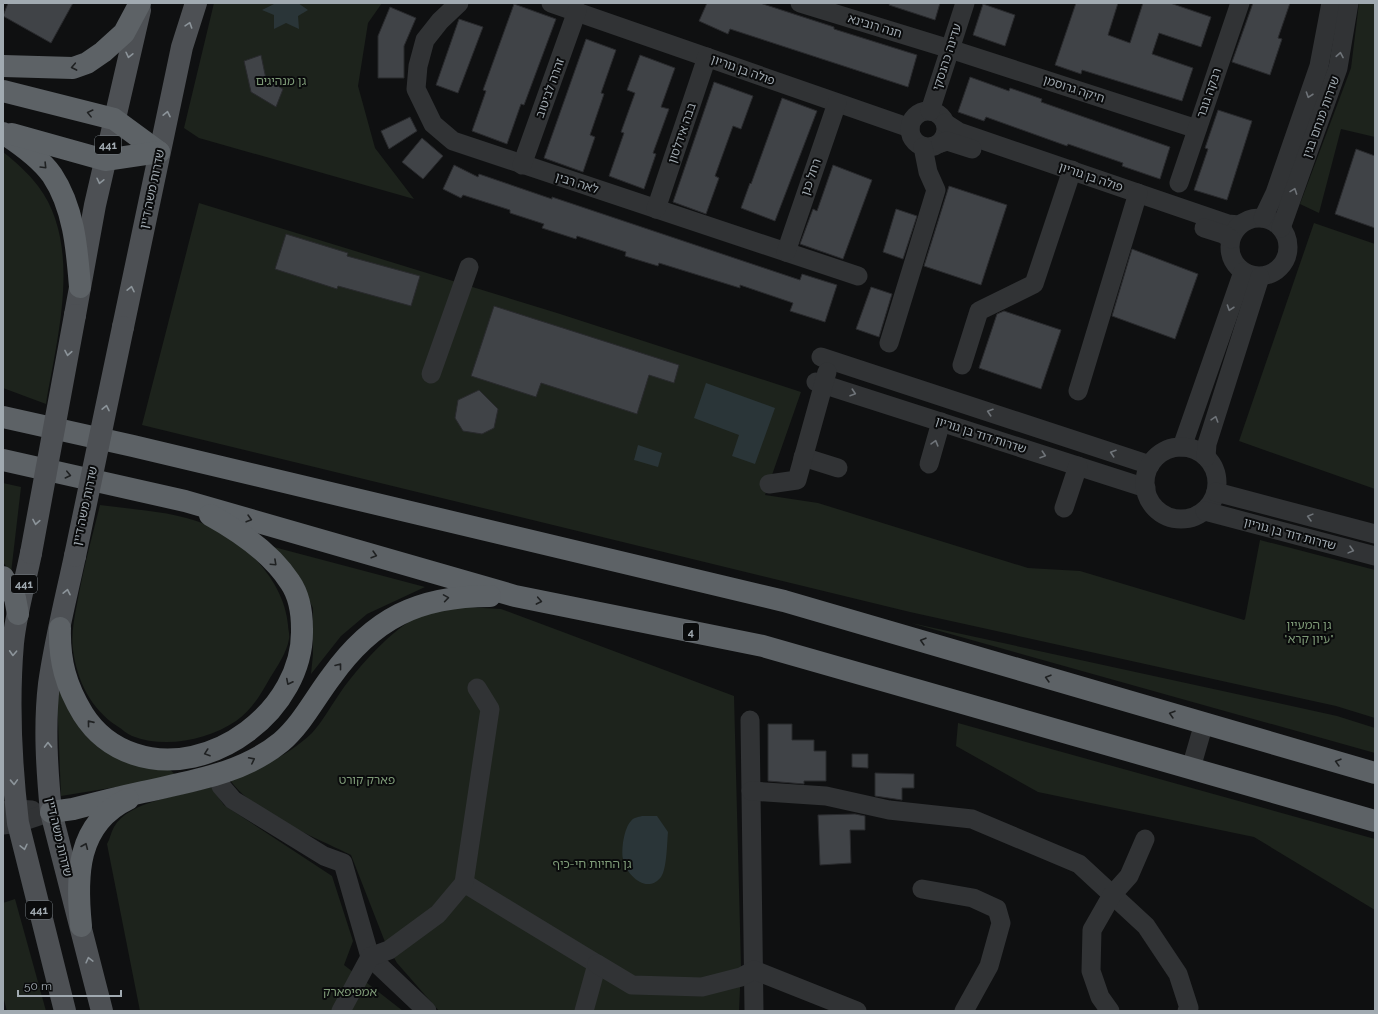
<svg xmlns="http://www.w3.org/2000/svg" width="1378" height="1014" font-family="Raleway,'Noto Sans Hebrew',sans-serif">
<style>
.green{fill:#1d231c}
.water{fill:#2a3538}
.building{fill:#404347;stroke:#292a2d}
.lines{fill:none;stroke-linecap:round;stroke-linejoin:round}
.minor{stroke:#313335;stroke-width:19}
.major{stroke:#4d5054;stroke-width:22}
.highway{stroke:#5d6266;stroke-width:22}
.major-bridge{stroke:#4d5054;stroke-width:22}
.oneway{stroke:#8c949a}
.oneway2{stroke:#6f7479}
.oneway3{stroke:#1f2122}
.labels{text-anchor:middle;stroke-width:4;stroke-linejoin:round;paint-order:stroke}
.shield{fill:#0a0b0c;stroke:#747a80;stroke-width:1}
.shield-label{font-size:11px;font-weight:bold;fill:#a1aab1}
.street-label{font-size:12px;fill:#a1aab1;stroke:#0a0b0c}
.park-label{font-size:12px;fill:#7f9b78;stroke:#0a0b0c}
</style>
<rect width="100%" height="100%" fill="#0f1011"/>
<g class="green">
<polygon points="214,3 382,3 368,23 358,86 375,148 414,199 199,138 184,128"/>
<polygon points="1359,3 1375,3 1375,137 1341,129 1319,213 1300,204 1351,68"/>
<path d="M3,152C16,162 28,173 38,186C83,245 57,338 46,404L3,388Z"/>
<polygon points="199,203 557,313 801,392 765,495 818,503 1028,568 1080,571 1244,620 1245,619 1260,540 1375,570 1375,718 1336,706 910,612 142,425"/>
<polygon points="1314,223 1375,244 1375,489 1239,441"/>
<polygon points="3,483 21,487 11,573 3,562"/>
<path d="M100,505C135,510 174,511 207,525C246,542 284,581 288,625C288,629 290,635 289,639C287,652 277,667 270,678C261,694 252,710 236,721C208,740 165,749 132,736C127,734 122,729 117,726C91,709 77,681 73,650C71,635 74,619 77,604C83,570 92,537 100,505Z"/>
<polygon points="270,546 425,587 367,614 341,636 311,674 313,654 313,608 297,576"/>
<path d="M466,607L501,609L734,696L741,967L739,1011H439L397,963L385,942L351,855C315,837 253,813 230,780C260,768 289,755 312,733C323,721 332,704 342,690C357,669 394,626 419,617C434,612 450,609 466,607Z"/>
<polygon points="911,623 1337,716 1375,728 1375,753"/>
<polygon points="62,687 85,732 99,748 117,758 167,767 178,777 61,796 57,696"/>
<polygon points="958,723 1375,839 1375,910 1254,837 1038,792 956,746"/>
<path d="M211,787L224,805L332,876L353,941L344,965L403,1011H140L107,844C110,839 111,832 114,827C129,800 183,796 211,787Z"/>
<polygon points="15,899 46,1011 7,1011 3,996 3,903"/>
</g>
<g class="water">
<polygon points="276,3 298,3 308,10 298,16 299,29 286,23 274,29 274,15 262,10"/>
<polygon points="706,383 775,408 755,464 732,456 739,435 694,418"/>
<polygon points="638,445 662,453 658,467 634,460"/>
<path d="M642,816H657L668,832C667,842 667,869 661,877C647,895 626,875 623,859C621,850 624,828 631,821C633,818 638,817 642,816Z"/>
</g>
<g class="building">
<polygon points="8,3 73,3 51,43 3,16"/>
<polygon points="707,3 760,3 834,27 834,29 917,55 908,87 730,29 728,34 699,21"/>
<polygon points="890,3 940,3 935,20 889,5"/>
<polygon points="1076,3 1118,3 1108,35 1130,43 1143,3 1170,3 1211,17 1201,47 1159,33 1152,54 1193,68 1182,101 1082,70 1081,74 1055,65"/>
<polygon points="1253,3 1290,3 1278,38 1282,39 1270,75 1232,62"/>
<polygon points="514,4 556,19 524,105 521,104 507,144 472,131 486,91 483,90"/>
<polygon points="983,4 1015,15 1005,46 973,35"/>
<polygon points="390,7 416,18 404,46 404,78 378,78 378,36"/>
<polygon points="459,19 483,27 458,93 436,85"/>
<polygon points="586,39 616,50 601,93 604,94 590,135 595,137 583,172 544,158"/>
<polygon points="261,55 266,79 283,89 276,107 251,92 244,61"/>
<polygon points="640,55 675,68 661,107 669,109 653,153 656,154 644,189 609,176 624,133 621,132 635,93 627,90"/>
<polygon points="970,77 1009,91 1010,88 1042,99 1041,102 1170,147 1160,179 1122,166 1123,163 1068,144 1067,146 986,117 984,121 958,112"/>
<polygon points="714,82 753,96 741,129 733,126 715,176 719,178 706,214 673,202"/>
<polygon points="782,98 817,111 775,221 741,208 750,183 751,184"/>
<polygon points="1218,110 1252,121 1227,200 1194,190 1208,149 1205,148"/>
<polygon points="410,117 417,131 389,149 381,131"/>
<polygon points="422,138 443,156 423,179 402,162"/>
<polygon points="1356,149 1375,156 1375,228 1335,214"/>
<polygon points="454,165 478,177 479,174 552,199 552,197 800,280 802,274 837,285 825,322 790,311 793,303 740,285 740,288 659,263 658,266 625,256 626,252 577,236 576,239 542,228 544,224 510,213 510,210 463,195 461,198 443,189"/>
<polygon points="833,165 872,180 843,259 800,244 813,209 817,211"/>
<polygon points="949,186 1007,205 981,285 924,266"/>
<polygon points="896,209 917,216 903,259 883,252"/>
<polygon points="286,234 348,253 347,256 420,276 411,306 338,286 337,289 275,269"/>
<polygon points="1132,249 1198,274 1175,339 1112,316"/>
<polygon points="871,287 892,294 879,337 856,329"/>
<polygon points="494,306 679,365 674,383 649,375 637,414 541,383 536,397 471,376"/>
<polygon points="1004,311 1061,330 1041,389 979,368 997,314"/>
<polygon points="479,390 498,409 494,428 482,434 463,431 455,418 458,400"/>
<polygon points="768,724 792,724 792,740 814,740 814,751 826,751 826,781 804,781 804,784 768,781"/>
<polygon points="852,754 868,754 868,768 852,767"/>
<polygon points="875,773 914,774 914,788 902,788 902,800 875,796"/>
<polygon points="855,814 865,816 865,830 850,830 851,863 820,865 818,815"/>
</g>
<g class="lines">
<g class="minor">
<polyline points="459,3 440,21 425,40 418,66 416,89 433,124 453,141 858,276"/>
<polyline points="551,3 910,128"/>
<polyline points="800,3 950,49 1197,129"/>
<circle cx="928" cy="129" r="18"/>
<polyline points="930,111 965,3"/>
<polyline points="945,123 959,132 1228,224 1239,225"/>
<polyline points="941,143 947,141 972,149"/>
<polyline points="522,165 577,11"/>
<polyline points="1179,183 1240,3"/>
<polyline points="656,209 707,57"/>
<circle cx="1259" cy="247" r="29"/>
<polyline points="1263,218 1275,193 1319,66 1331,3"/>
<polyline points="1204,228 1223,234 1231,239"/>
<polyline points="1281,228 1338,68 1349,3"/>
<polyline points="786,252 837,103"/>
<polyline points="889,343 936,190 928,172 923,147"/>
<polyline points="821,357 1150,465"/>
<polyline points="962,365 979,311 1034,284 1072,170"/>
<polyline points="431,374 469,267"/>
<polyline points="816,382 1146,488"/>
<polyline points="1078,391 1138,193"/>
<polyline points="1182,447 1243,272"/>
<circle cx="1181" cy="483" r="36"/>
<polyline points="803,457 838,468"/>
<polyline points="1206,457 1207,444 1260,277"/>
<polyline points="929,464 941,422"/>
<polyline points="769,484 797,480 827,372"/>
<polyline points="1216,492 1375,534"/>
<polyline points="1064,508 1078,466"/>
<polyline points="1205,511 1375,556"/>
<polyline points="750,720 754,1011"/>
<polyline points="1191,768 1204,723"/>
<polyline points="217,776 221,786 233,800 324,856 343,863 370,957 427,1011"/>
<polyline points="751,791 826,796 889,810 972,819 1079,864 1146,926 1178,974 1189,1008 1187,1011"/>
<polyline points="3,811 16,809 32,810"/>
<polyline points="3,825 18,823 51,812"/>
<polyline points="464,883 597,964 584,1011"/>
<polyline points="922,889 973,898 997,909 1001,923 989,966 964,1011"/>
<polyline points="597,964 632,985 668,986 702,987 741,977 754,970 857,1011"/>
<polyline points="341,1011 370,957 389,950 438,914 464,883 490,709 477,688"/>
<polyline points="1110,1011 1100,997 1091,971 1092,930 1112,895 1129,876 1145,839"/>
</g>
<g class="major">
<polyline points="75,315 95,205 140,10"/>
<polyline points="123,327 182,47 196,3"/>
<path d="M31,553C25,583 16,613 13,643C8,702 11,764 18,823L65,1011"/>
<path d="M75,556C66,598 55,641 49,684C44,726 47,770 51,812L102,1011"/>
</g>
<g class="highway">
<polyline points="3,66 73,68 87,63 103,52 124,33 140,3"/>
<polyline points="3,91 114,119 159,152"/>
<path d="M3,133C20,144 40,158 52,175C74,208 77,249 80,287"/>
<polyline points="12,134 105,160 159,152"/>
<polyline points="3,417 133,446 784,601 1375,773"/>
<polyline points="3,460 185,501 515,596 763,646 1375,821"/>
<polyline points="3,577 15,598 18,614"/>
<path d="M60,628C59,661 66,686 83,714C95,733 113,747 134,754C211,780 304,709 302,629C302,613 299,595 290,582C272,554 239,531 210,515"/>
<path d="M51,812L73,809C96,803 120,797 143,792C191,781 242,774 281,742C302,724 315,698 331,677C373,618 419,596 490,596"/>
<path d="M81,926C76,877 76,824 128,799"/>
</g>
<g class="major-bridge">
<polyline points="31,553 75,315"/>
<polyline points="75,556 123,327"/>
</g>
</g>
<defs><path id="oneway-chevron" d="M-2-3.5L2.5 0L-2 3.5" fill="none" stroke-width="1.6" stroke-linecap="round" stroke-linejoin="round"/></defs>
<g class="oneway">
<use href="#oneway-chevron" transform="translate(189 25) rotate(-72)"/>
<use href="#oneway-chevron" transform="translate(129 55) rotate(103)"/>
<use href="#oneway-chevron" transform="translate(167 114) rotate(-78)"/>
<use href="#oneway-chevron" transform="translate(100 181) rotate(103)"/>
<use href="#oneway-chevron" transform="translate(131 289) rotate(-78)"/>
<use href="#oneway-chevron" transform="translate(68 353) rotate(100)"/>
<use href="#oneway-chevron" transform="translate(106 408) rotate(-78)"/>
<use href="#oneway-chevron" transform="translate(36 522) rotate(100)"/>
<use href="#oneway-chevron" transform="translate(67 592) rotate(-78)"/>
<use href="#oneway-chevron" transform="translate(13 653) rotate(93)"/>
<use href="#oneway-chevron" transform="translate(48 745) rotate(-91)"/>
<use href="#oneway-chevron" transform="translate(14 782) rotate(88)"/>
<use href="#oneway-chevron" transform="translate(24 847) rotate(77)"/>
<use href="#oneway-chevron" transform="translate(89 960) rotate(-104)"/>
</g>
<g class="oneway2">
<use href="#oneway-chevron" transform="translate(1340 55) rotate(-80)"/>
<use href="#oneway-chevron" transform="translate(1309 95) rotate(109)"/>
<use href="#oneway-chevron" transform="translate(1294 191) rotate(-70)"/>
<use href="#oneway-chevron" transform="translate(1230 308) rotate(109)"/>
<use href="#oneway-chevron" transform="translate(853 393) rotate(18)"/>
<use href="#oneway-chevron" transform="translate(990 412) rotate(-162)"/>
<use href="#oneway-chevron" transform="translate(1215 419) rotate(-73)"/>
<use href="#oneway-chevron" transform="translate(935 443) rotate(-74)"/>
<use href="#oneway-chevron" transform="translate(1113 453) rotate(-162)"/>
<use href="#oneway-chevron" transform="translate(1043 455) rotate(18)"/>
<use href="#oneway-chevron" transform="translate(1310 517) rotate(-165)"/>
<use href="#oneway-chevron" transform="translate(1351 550) rotate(15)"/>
</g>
<g class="oneway3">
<use href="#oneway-chevron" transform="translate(74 67) rotate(169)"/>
<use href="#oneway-chevron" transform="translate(90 113) rotate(-166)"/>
<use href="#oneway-chevron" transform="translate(44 166) rotate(46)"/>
<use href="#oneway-chevron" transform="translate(68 475) rotate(13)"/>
<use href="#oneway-chevron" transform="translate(249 519) rotate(16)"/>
<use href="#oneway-chevron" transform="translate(374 555) rotate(16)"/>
<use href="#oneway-chevron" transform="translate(274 563) rotate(43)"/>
<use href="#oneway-chevron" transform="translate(446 598) rotate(-9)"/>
<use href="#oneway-chevron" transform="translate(539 601) rotate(11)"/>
<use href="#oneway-chevron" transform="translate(923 641) rotate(-164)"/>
<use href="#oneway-chevron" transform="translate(339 666) rotate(-52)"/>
<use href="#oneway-chevron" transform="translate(1048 678) rotate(-164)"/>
<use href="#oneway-chevron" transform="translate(289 682) rotate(117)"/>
<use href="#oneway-chevron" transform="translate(1172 714) rotate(-164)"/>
<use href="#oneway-chevron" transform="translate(90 723) rotate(-129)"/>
<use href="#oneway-chevron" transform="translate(207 753) rotate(161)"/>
<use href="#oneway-chevron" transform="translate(252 760) rotate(-27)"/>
<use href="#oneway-chevron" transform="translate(1338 762) rotate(-164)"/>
<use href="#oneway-chevron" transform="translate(85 846) rotate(-67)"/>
</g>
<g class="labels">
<g class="shield">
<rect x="95" y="136" width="26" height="18" rx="3"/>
<rect x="11" y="575" width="26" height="18" rx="3"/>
<rect x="683" y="623" width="16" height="18" rx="3"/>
<rect x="26" y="901" width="26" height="18" rx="3"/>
</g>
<g class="shield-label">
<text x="108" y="149">441</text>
<text x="24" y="588">441</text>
<text x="691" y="636">4</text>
<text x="39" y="914">441</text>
</g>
<g class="street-label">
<text transform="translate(875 26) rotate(17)" y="4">חנה רובינא</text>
<text transform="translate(947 57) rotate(-72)" y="4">עדינה כהנסקי</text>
<text transform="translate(743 70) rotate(20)" y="4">פולה בן גוריון</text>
<text transform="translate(550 88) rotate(-70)" y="4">זהרה לביטוב</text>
<text transform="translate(1074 89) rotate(18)" y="4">חיקה גרוסמן</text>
<text transform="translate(1209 93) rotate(-71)" y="4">רבקה גובר</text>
<text transform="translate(1321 117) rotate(-70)" y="4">שדרות מנחם בגין</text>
<text transform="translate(682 133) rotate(-71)" y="4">בבה אידלסון</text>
<text transform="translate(811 177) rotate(-71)" y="4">רחל כגן</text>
<text transform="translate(1091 177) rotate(19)" y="4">פולה בן גוריון</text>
<text transform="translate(577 183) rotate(18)" y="4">לאה רבין</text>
<text transform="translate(152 189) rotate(-78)" y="4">שדרות משה דיין</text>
<text transform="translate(981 435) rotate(18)" y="4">שדרות דוד בן גוריון</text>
<text transform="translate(85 506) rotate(-78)" y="4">שדרות משה דיין</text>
<text transform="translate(1290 534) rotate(15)" y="4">שדרות דוד בן גוריון</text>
<text transform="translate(59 837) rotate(77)" y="4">שדרות משה דיין</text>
</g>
<g class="park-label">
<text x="281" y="85">גן מנהיגים</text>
<text x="1309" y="629">גן המעיין<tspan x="1309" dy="14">"עיון קרא"</tspan></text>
<text x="367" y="784">פארק קורט</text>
<text x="592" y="868">גן החיות חי-כיף</text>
<text x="350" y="996">אמפיפארק</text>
</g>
</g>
<rect width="1378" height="1014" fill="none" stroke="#a1aab1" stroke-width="8"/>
<path d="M18 990v6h103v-6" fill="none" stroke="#a1aab1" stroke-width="2"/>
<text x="24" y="990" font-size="12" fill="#a1aab1" stroke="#0a0b0c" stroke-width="3" paint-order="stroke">50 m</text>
</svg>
